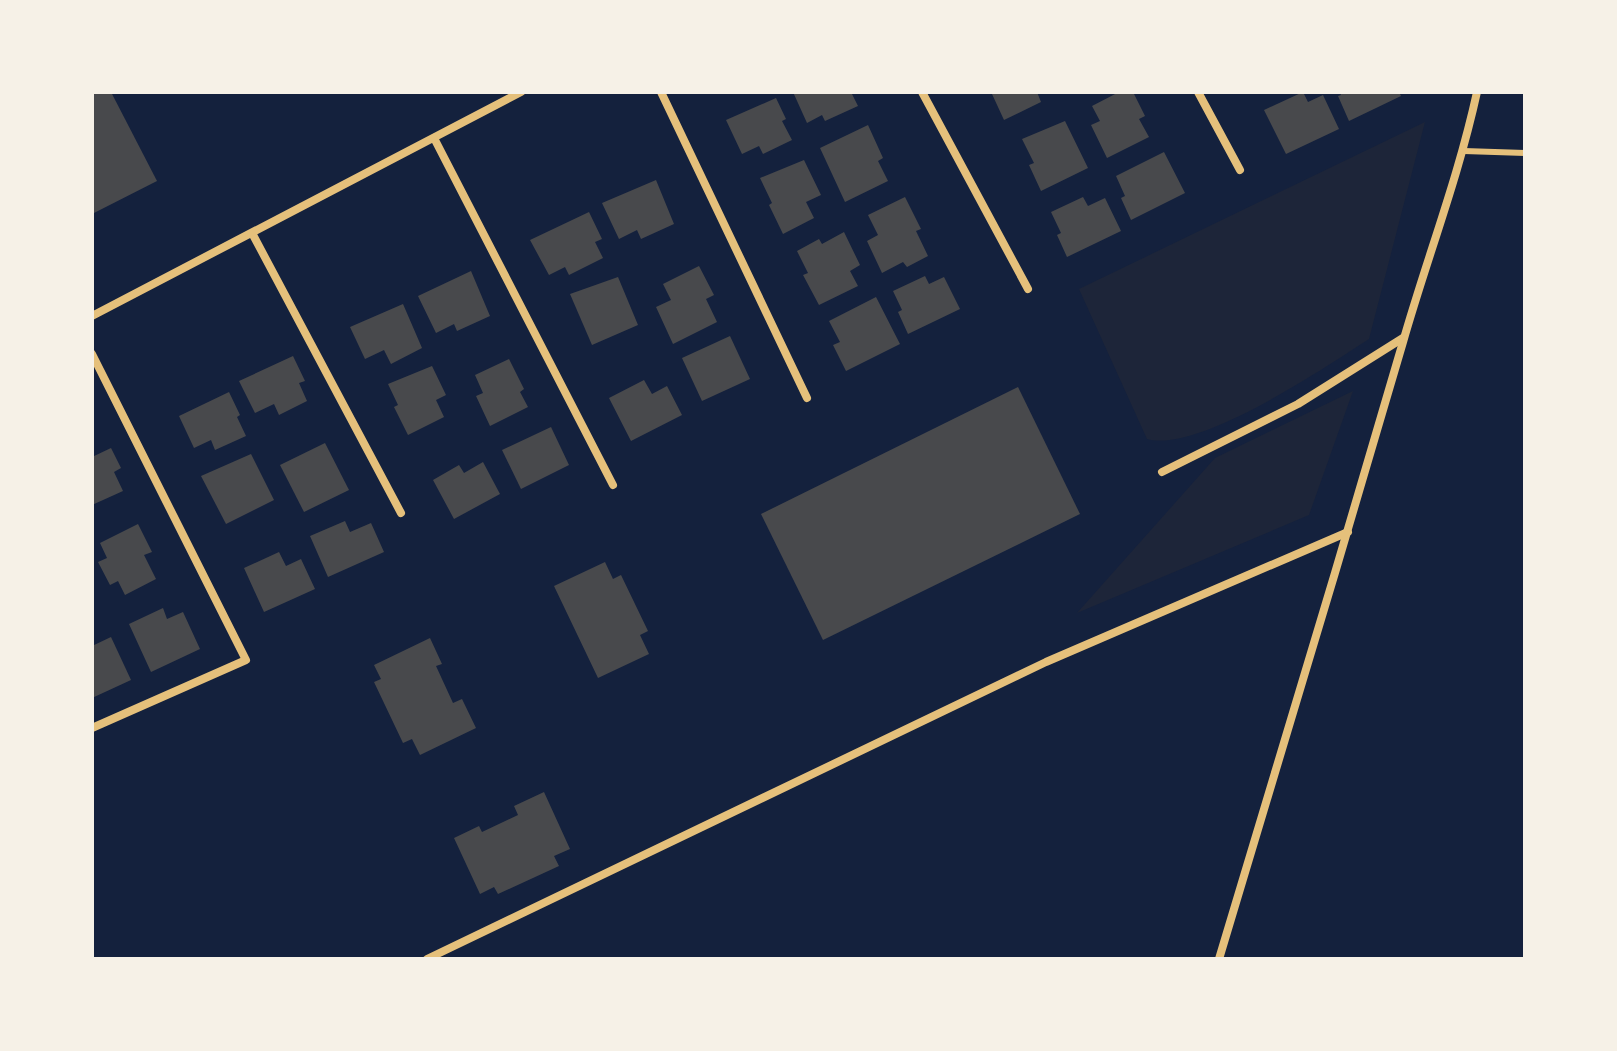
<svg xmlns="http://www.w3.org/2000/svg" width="1617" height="1051" font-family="'Titillium Web',sans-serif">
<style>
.green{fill:#1d2539}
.building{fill:#48494c}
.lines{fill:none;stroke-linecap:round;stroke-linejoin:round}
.service{stroke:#e5c07b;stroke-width:6}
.minor{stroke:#e5c07b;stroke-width:8}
</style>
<rect width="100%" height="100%" fill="#14213d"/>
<g class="green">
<path d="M1425,122L1369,339C1324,368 1199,453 1147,439L1079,289Z"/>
<polygon points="1353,391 1309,515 1077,613 1215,458"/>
</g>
<g class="building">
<polygon points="92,92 111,92 157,181 92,214"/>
<polygon points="793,92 851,92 858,106 825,121 822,115 807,123"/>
<polygon points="995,92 1037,92 1041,102 1004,120 992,94"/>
<polygon points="1119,92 1133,92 1145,116 1139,119 1149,137 1107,158 1091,125 1100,121 1092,106"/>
<polygon points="1303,92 1308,102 1323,95 1339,129 1286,154 1264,110"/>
<polygon points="1340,92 1399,92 1401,96 1349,121 1338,96 1341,95"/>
<polygon points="776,98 786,119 782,121 792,140 763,154 759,146 742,154 726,120"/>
<polygon points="1065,121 1088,168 1041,191 1029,165 1034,163 1022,139"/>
<polygon points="868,125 883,158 878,161 888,181 845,202 820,148"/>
<polygon points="1164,152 1185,193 1131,220 1121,198 1125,196 1116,176"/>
<polygon points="804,160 821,195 806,202 814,218 783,234 769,205 772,203 760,178"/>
<polygon points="656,180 674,224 641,239 637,230 619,239 602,203"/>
<polygon points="905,197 921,229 916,231 928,256 907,267 903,262 882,273 867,241 878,235 868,215"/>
<polygon points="1083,197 1088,206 1105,198 1121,231 1067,257 1057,235 1061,233 1051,212"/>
<polygon points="589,212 602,239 595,242 603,258 569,275 565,267 549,275 530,240"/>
<polygon points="844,232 860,265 850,271 858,286 819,305 803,275 808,273 797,251 819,239 822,244"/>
<polygon points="699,266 714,295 706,299 717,322 673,344 656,307 671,300 663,284"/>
<polygon points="471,271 490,316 457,331 454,324 436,333 418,296"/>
<polygon points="925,276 929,284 944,277 960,309 908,334 898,312 902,310 893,291"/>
<polygon points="618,277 638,325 592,345 570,294"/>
<polygon points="876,297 900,344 846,371 833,345 840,342 829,321"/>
<polygon points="403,304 422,348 391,364 384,350 365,359 350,327"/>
<polygon points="730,336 750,379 702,401 682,358"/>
<polygon points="293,356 305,381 299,383 307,401 279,415 274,404 255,413 239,381"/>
<polygon points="509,359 524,389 520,392 528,407 490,426 476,396 483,393 475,375"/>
<polygon points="432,366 446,395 436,400 444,417 408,435 394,407 398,405 388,384"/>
<polygon points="644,380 652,394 667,386 682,415 631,441 609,398"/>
<polygon points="1018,387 1080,514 823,640 761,514"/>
<polygon points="229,392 240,415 237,417 246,436 215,450 211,440 194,448 179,416"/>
<polygon points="551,427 569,465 521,489 502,450"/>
<polygon points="325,443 349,490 304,512 280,465"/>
<polygon points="111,448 121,468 114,472 123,491 92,505 92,457"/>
<polygon points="251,454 274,500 226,524 201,476"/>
<polygon points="483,462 500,494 454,519 433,480 459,465 464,473"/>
<polygon points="345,521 350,532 371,523 384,552 328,577 310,536"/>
<polygon points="138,524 152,552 144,555 156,579 125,595 118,581 110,585 98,562 107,558 100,543"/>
<polygon points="279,552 286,566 301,559 315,589 264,612 244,568"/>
<polygon points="605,562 613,579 621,575 648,631 640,635 649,654 598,678 554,586"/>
<polygon points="163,608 167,619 183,612 200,649 151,672 129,624"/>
<polygon points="111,637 131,680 92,698 92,646"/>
<polygon points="430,638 442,664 436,666 453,703 462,699 476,728 420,755 412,739 403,743 374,682 381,679 374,665"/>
<polygon points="544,792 570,849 554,856 559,866 498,894 494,887 480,894 454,838 479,826 482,832 518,815 514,806"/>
</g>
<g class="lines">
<polyline class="service" points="1464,151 1525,153"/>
<g class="minor">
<polyline points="661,92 807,398"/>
<polyline points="922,92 1028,289"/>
<polyline points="1198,92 1240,170"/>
<polyline points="434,138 613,485"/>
<polyline points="252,233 401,513"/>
<polyline points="92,316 521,92"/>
<polyline points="92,354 246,660 92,728"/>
<polyline points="1162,472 1298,404 1403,338"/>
<polyline points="427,959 1046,662 1348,532"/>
<path d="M1219,959C1281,754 1343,548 1403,342C1427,258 1458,179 1477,92"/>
</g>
</g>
<rect width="1617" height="1051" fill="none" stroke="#f6f1e7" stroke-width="188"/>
</svg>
